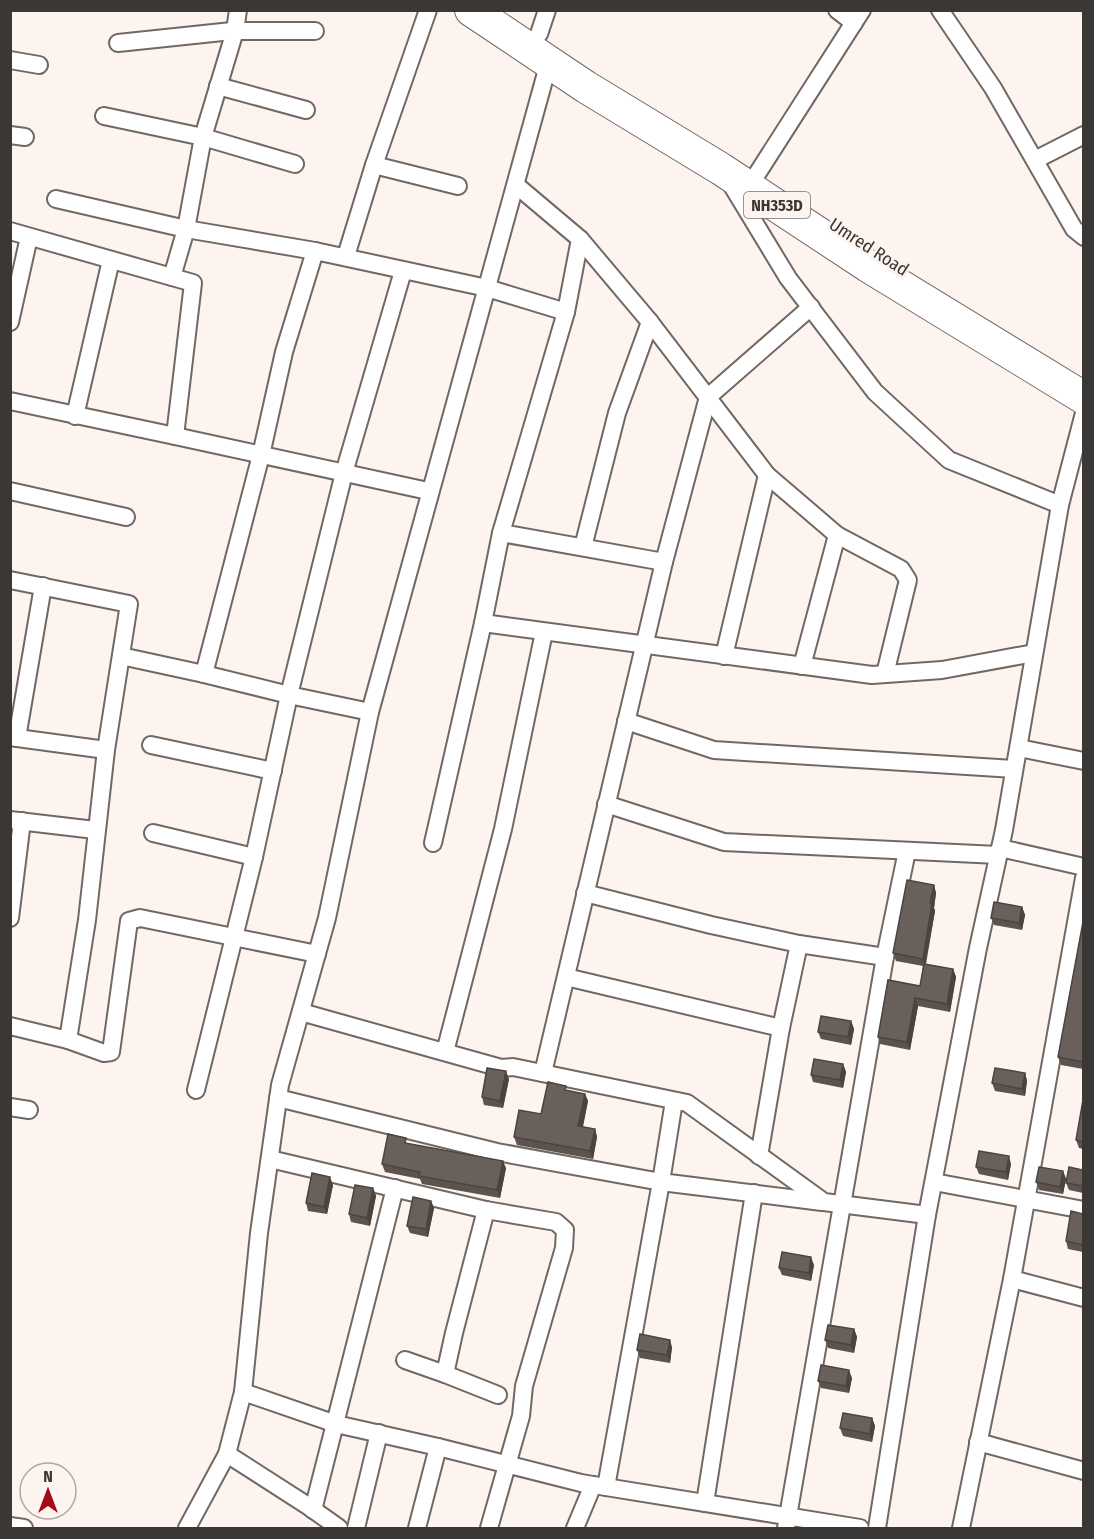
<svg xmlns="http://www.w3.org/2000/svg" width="1094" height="1539" font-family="'Fira Sans Condensed',sans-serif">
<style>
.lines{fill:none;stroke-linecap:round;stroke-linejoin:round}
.street-casing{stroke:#726863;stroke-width:20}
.highway-casing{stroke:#726863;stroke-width:34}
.street{stroke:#fff;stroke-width:16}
.highway{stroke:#fff;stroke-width:32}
.wall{fill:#5b534e}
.shaded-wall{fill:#4a4340}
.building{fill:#6a605b;stroke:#4a4340;stroke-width:1.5}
.labels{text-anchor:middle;stroke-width:6;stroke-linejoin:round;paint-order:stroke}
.shield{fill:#fef4ef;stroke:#76706c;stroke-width:1.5}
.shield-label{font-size:16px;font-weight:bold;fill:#3b3734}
.street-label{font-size:18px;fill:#3b3734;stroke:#fef4ef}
</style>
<rect width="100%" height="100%" fill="#fef4ef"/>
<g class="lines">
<g class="street-casing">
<g id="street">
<polyline points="837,10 854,23"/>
<polyline points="940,10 993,88 1074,229 1084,237"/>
<polyline points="539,34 547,10"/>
<polyline points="118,43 232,31 315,31"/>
<polyline points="10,60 39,65"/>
<polyline points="218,86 306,110"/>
<polyline points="104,116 203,137 295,164"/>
<polyline points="10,135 25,137"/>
<polyline points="1035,160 1084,135"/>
<polyline points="374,165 458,186"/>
<polyline points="731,184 788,278 875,392 949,460 1060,505"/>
<polyline points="516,185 580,239 650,322 767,475 837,535"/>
<polyline points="748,186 757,174 862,10"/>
<polyline points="56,199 186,229 315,251"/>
<polyline points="10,231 193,283 175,436 10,401"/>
<polyline points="580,239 566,312 501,533 664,562 708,397 811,307"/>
<polyline points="346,256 374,165 428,10"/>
<path d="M403,271L344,473L289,695L370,712C428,495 490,279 549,62"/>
<polyline points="172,277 186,229 203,137 235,31 238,10"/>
<polyline points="10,322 29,237"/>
<polyline points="75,416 111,260"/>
<polyline points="175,436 428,491"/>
<polyline points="10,491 126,517"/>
<polyline points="583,547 617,413 650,322"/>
<polyline points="10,580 129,604 106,750 87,920 68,1040 10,1026"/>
<polyline points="483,623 501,533"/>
<polyline points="121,656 204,674"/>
<polyline points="724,656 767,475"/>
<polyline points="802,666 837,535 901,569 908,580 885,674"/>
<polyline points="626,721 714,750 1014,769"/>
<polyline points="10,737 106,750"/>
<polyline points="17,738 43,586"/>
<polyline points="151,745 273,771"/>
<polyline points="1019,748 1084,761"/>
<polyline points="606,804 724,842 998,855"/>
<polyline points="10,820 95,830"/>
<polyline points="153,833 254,857"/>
<polyline points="433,843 483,623 872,675 942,670 1034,653"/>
<polyline points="1000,848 1084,867"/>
<polyline points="585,893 711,925 799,944 885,957"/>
<polyline points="10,918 22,821"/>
<polyline points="566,977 781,1028 759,1156"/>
<polyline points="301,1012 501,1068 513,1067 687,1103 824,1202 927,1215"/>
<polyline points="781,1028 799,944"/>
<polyline points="68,1040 104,1053 111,1052 129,921 140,918 317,954"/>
<polyline points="445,1052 503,829 544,632"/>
<polyline points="543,1073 664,562"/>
<polyline points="196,1090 254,857 289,695 204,674 261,455 284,352 315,251 487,288 566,312"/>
<polyline points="278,1098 497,1152 661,1182 606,1487"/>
<polyline points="674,1101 661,1182 822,1202"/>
<polyline points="10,1107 29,1110"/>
<polyline points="270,1159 486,1210 556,1222 565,1230 564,1248 524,1386 521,1416 489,1528"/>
<polyline points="934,1182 1084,1210"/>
<polyline points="486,1210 454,1333 445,1374 498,1395"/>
<polyline points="1012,1279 1084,1298"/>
<polyline points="405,1360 445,1374"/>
<polyline points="243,1392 336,1424 438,1447 581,1483 860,1528"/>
<polyline points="978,1442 1084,1471"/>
<polyline points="227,1454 308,1506 339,1528"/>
<polyline points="705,1503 754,1193"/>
<polyline points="313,1510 395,1188"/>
<polyline points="10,1526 24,1528"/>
<polyline points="187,1528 227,1454 243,1392 259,1233 280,1085 327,918 370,712"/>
<polyline points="356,1528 379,1433"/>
<polyline points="417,1528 438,1447"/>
<polyline points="575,1528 593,1485"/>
<polyline points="786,1528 885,957 907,851"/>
<polyline points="877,1528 927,1215 978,948 1004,830 1060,505 1084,413"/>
<polyline points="961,1528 1012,1279 1084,878"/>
</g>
</g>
<g class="highway-casing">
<polyline id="highway" points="471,10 586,87 721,169 868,266 1084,398"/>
</g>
<use href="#street" class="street"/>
<use href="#highway" class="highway"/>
</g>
<g class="wall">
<polygon points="934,885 936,893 934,908 935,911 926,964 953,969 956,977 950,1012 918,1006 910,1050 880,1044 878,1037 920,986 923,966 896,961 893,953"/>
<polygon points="1022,907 1025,915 1022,930 994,925 991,918"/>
<polygon points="1083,922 1083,1069 1061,1065 1058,1057"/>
<polygon points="851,1021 854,1029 851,1045 821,1039 818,1032"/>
<polygon points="843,1064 846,1072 843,1088 813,1082 811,1075"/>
<polygon points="1025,1073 1027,1081 1025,1096 995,1091 992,1083"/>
<polygon points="509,1079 503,1108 484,1105 482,1097"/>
<polygon points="567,1090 585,1094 588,1101 583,1127 595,1129 597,1137 593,1159 517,1145 514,1137 541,1114"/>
<polygon points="1083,1100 1083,1149 1079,1148 1076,1140"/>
<polygon points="408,1144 506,1168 500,1198 422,1184 420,1179 385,1172 382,1164"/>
<polygon points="1011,1164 1008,1180 979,1174 976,1167"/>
<polygon points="1083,1170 1083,1193 1069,1190 1066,1183"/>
<polygon points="1063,1171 1066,1179 1063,1194 1039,1190 1036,1182"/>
<polygon points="333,1185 327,1214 308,1211 306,1203"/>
<polygon points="373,1188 376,1196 370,1226 351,1222 349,1214"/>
<polygon points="431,1201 434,1208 428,1237 410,1233 407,1226"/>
<polygon points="1083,1214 1083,1252 1068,1249 1066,1241"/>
<polygon points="814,1265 811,1281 782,1275 779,1268"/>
<polygon points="854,1329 857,1337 854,1353 828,1348 825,1340"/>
<polygon points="672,1347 670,1363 640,1358 637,1350"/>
<polygon points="852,1378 849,1393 821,1388 818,1381"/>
<polygon points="872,1418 875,1426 872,1442 843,1436 840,1428"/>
</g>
<g class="shaded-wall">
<polygon points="934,885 936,893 934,908 935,911 925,966 923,959"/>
<polygon points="1022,907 1025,915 1022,930 1019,923"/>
<polygon points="953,969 956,977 950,1012 947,1004"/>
<polygon points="915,998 918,1006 910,1050 907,1042"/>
<polygon points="851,1021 854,1029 851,1045 848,1037"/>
<polygon points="843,1064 846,1072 843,1088 840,1080"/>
<polygon points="506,1071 509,1079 503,1108 500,1101"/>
<polygon points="1025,1073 1027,1081 1025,1096 1022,1089"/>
<polygon points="585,1094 588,1101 581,1134 578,1126"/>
<polygon points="595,1129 597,1137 593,1159 590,1151"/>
<polygon points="1009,1156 1011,1164 1008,1180 1006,1172"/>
<polygon points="503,1161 506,1168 500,1198 497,1190"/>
<polygon points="1063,1171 1066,1179 1063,1194 1060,1187"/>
<polygon points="330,1177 333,1185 327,1214 324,1207"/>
<polygon points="373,1188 376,1196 370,1226 367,1218"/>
<polygon points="431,1201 434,1208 428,1237 426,1229"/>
<polygon points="811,1257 814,1265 811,1281 809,1273"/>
<polygon points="854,1329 857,1337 854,1353 851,1345"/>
<polygon points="670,1340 672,1347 670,1363 667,1355"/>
<polygon points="849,1370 852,1378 849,1393 846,1386"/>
<polygon points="872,1418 875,1426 872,1442 870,1434"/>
</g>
<g class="building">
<polygon points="907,880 934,885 930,903 932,903 923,959 893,953"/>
<polygon points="994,902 1022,907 1019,923 991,918"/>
<polygon points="1083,922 1083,1062 1058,1057"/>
<polygon points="924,964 953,969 947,1004 915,998 907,1042 878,1037 888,980 920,986"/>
<polygon points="821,1016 851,1021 848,1037 818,1032"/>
<polygon points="814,1059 843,1064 840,1080 811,1075"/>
<polygon points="487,1068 506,1071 500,1101 482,1097"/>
<polygon points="995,1068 1025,1073 1022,1089 992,1083"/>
<polygon points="548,1082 566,1086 565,1090 585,1094 578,1126 595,1129 590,1151 514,1137 519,1110 541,1114"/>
<polygon points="1083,1100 1083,1142 1076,1140"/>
<polygon points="388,1134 406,1138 405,1143 503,1161 497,1190 419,1176 420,1172 382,1164"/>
<polygon points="979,1151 1009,1156 1006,1172 976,1167"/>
<polygon points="1039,1167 1063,1171 1060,1187 1036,1182"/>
<polygon points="1069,1167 1083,1170 1083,1186 1066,1183"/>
<polygon points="312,1173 330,1177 324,1207 306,1203"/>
<polygon points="355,1185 373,1188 367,1218 349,1214"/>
<polygon points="413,1197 431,1201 426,1229 407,1226"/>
<polygon points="1071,1211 1083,1214 1083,1245 1066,1241"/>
<polygon points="782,1252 811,1257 809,1273 779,1268"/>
<polygon points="828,1325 854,1329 851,1345 825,1340"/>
<polygon points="640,1334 670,1340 667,1355 637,1350"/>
<polygon points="821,1365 849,1370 846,1386 818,1381"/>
<polygon points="843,1413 872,1418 870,1434 840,1428"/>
</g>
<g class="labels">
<rect class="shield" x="744" y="192" width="66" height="26" rx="4.5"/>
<g class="shield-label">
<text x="777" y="211">NH353D</text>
</g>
<g class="street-label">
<text transform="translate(869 247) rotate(33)" y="6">Umred Road</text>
</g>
</g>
<rect width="1094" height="1539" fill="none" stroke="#3b3734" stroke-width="24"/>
<g transform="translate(48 1491)"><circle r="28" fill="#fef4ef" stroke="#b0a8a4" stroke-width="1.5"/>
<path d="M0-4.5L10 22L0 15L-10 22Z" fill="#a40a1c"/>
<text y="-9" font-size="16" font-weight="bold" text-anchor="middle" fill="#3b3734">N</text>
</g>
</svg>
